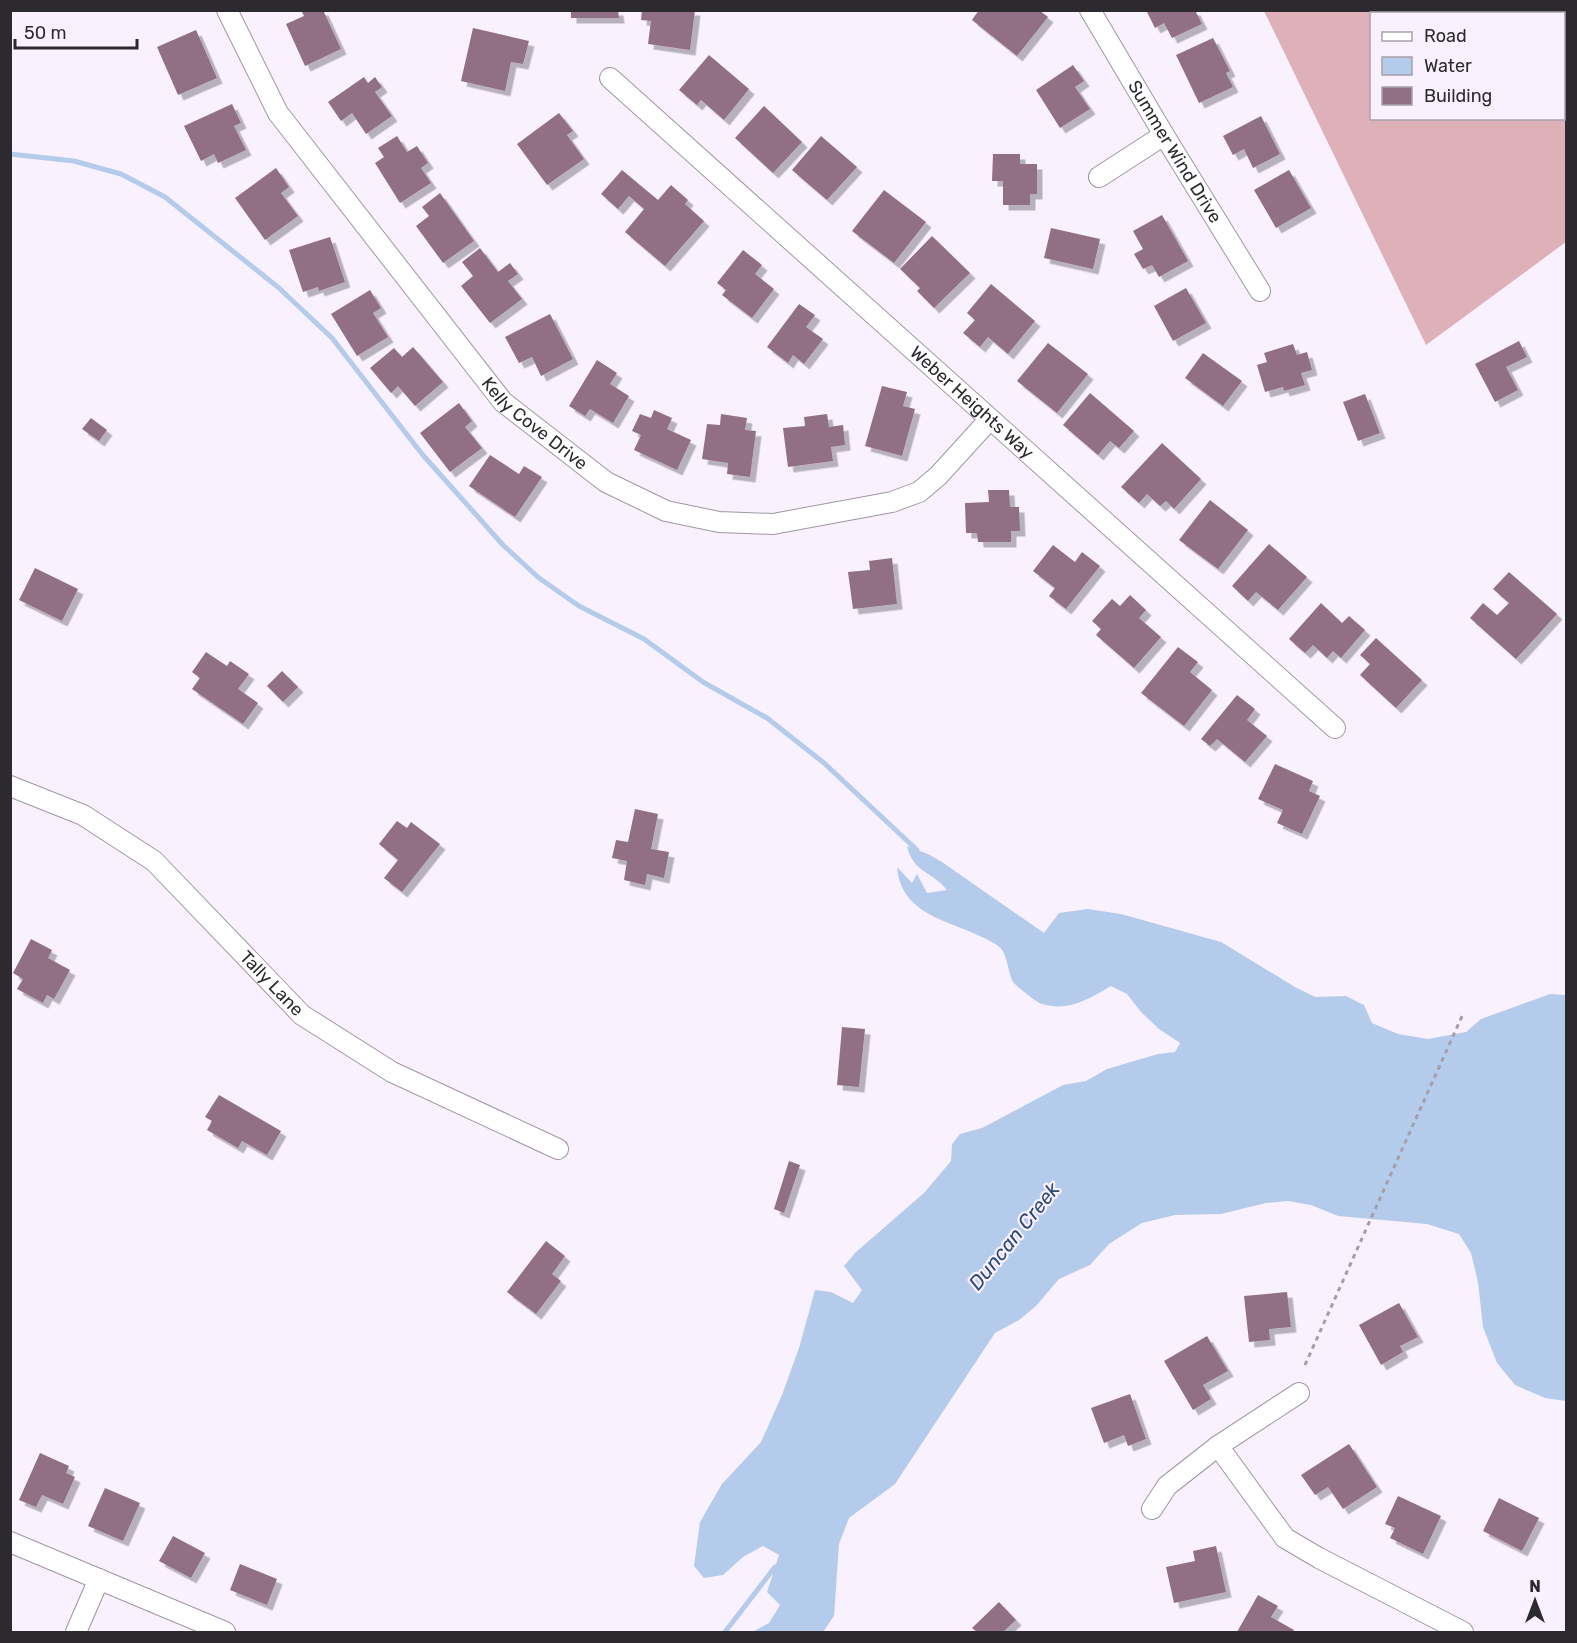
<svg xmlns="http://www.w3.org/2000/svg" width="1577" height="1643" font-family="Rubik,sans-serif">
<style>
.forest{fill:#deb1b8;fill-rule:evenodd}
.water{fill:#b5cbec}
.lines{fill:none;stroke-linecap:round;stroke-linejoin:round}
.stream{stroke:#b5cbec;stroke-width:5}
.building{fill:#916f85;filter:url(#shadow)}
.minor-casing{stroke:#9f97a4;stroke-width:22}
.path{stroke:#a59ea9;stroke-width:3;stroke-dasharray:4.5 4.5;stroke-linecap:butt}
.minor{stroke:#fff;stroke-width:20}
.labels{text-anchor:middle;stroke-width:4.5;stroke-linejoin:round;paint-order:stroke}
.street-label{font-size:18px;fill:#2d2a2f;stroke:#faf1ff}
.water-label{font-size:20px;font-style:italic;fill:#2c4a76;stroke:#faf1ff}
</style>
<defs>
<filter id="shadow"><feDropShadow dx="5.5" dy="5.5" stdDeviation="0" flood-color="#0004"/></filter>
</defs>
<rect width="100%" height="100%" fill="#faf1ff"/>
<path class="forest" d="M1264,11H1566V242L1426,345ZM1372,14H1564V118H1372Z"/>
<path class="water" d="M907,846L928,854L942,862L1044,933L1059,913L1088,909L1121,914L1221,942L1295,987L1315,997L1346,996L1364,1005L1372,1023L1398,1034L1428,1039L1466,1032L1481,1019L1550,994L1566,995V1401L1545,1398L1515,1385L1497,1363L1483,1327L1478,1282L1471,1253L1459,1234L1427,1224L1338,1216L1311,1205L1288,1201L1266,1203L1221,1214L1175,1215L1142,1223L1109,1244L1090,1265L1059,1279L1036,1306L1019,1320L995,1333L895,1484L849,1518L839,1544L834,1616L823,1632H752L769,1623L780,1605L767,1592L779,1555L763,1546L743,1557L723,1575L704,1578L694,1566L700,1522L722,1484L761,1442L782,1395L799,1348L815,1290L831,1292L853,1303L862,1290L844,1266L856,1252L924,1193L951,1161L952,1144L960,1134L982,1128L1063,1085L1086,1081L1107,1069L1158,1054L1175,1052L1180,1043L1159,1029L1141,1012L1127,994L1111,986C1089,999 1068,1012 1042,1004C1037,1003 1016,986 1013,982C1007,970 1008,952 997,945C960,921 901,920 897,867L912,883L917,874L927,893L947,890C932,871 913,873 907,846Z"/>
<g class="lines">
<g class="stream">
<polyline points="10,154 74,161 121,174 165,197 279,288 332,338 422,454 503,545 539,578 579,606 644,639 703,682 767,718 824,763 917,850"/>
<polyline points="725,1632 775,1567"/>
</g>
</g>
<g class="building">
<polygon points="301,10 323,10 341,49 305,66 286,24 304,16"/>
<polygon points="571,10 618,10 619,18 571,18"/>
<polygon points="642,10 695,10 690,50 648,44 651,21 641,20"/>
<polygon points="979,10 1039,10 1048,17 1017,56 972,20"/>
<polygon points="1146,10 1195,10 1202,24 1172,38 1164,23 1155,28"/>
<polygon points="473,28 529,41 523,64 511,62 505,91 461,81"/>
<polygon points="196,30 217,78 178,95 157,47"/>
<polygon points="1213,38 1230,71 1226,73 1233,87 1199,103 1176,55"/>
<polygon points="709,55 749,89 724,120 701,100 697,105 679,90"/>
<polygon points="1073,65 1084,81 1075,87 1090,109 1060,128 1036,90"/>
<polygon points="364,77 368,83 375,77 382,87 375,92 392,116 366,134 352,113 341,121 328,102"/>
<polygon points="232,104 241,123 234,126 246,150 218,163 214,154 201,161 184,126"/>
<polygon points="764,106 802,142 773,173 735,138"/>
<polygon points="559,113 573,131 567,135 584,159 547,185 517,144"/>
<polygon points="1261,116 1280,154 1253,168 1244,149 1233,155 1223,136"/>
<polygon points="397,136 407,152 417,146 428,163 421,168 431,183 400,203 375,163 384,157 378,148"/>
<polygon points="821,136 857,167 827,200 792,170"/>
<polygon points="993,154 1020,154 1020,164 1037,164 1037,194 1030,194 1030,205 1003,205 1003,181 992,181"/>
<polygon points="276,168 289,187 281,193 298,216 265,240 235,198"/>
<polygon points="622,170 658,200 671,185 688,200 685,204 704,221 665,266 625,232 644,209 629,196 618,209 601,194"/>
<polygon points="1289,170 1311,208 1276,228 1254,190"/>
<polygon points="884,190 926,222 894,263 852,231"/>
<polygon points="440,193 474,241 443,263 416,226 429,216 422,207"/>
<polygon points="1162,215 1188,261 1159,277 1152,265 1143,269 1134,254 1143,249 1133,231"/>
<polygon points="1051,228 1100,239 1093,269 1044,258"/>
<polygon points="932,236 970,273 934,308 917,291 920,288 900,269"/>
<polygon points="330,237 345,282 319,291 318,287 303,292 289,250"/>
<polygon points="480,248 498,272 510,263 518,274 508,281 522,299 490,323 461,286 473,276 462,262"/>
<polygon points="743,250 762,265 755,274 774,289 752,318 722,295 726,290 717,283"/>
<polygon points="991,284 1035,321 1008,354 988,337 980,347 963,333 975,320 967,313"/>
<polygon points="1186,288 1206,323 1173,341 1154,306"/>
<polygon points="370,290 381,308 373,313 388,337 357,356 331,314"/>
<polygon points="799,304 815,315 806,327 823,339 804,364 793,355 788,363 767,347"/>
<polygon points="550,314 573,359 541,376 532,357 519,363 505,337"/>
<polygon points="1519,341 1527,357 1506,367 1518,390 1495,402 1475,364"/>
<polygon points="1048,343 1088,374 1057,413 1017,381"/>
<polygon points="1293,344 1297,355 1307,352 1312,370 1301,373 1305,385 1284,391 1283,387 1265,392 1257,365 1267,362 1264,353"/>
<polygon points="413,347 443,382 415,406 398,386 391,393 370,368 394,348 402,357"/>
<polygon points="1203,353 1242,381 1223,406 1185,378"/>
<polygon points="597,360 617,373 610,384 629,396 613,423 590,409 585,416 569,406"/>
<polygon points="882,386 907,392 903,406 915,409 902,456 865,446"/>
<polygon points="1090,393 1134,431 1119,448 1110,441 1098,455 1063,425"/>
<polygon points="1365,394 1380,433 1358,441 1343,402"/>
<polygon points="459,403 472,421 465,427 482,448 450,472 420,433"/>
<polygon points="654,410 672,418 667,429 691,440 677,470 634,450 641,435 632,431 640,414 651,418"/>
<polygon points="721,414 747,418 745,430 756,431 750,477 727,474 728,463 702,459 707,424 720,425"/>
<polygon points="827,414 829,427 843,425 845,445 831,447 833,461 788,467 783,428 805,426 804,417"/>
<polygon points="91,418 107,430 99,441 82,429"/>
<polygon points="1162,443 1201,479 1174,509 1166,501 1160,506 1147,494 1139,503 1121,487"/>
<polygon points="490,455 519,474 524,466 542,477 515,517 469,486"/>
<polygon points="988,490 1009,490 1010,507 1019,507 1020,531 1011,531 1011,542 978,542 977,533 966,533 965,503 989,502"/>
<polygon points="1210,500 1248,530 1218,569 1179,540"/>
<polygon points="1269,544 1307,577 1278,610 1256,592 1248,601 1232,586"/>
<polygon points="1053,545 1075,562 1082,552 1100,566 1066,609 1049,596 1055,588 1033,571"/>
<polygon points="892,558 897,604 853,609 848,572 870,570 869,561"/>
<polygon points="35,568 78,589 62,621 19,600"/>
<polygon points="1509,572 1557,614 1516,659 1470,618 1483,603 1497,615 1509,603 1493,589"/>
<polygon points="1130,595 1146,610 1139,618 1161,637 1134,668 1096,635 1101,629 1092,621 1112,599 1120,606"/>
<polygon points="1321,603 1342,623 1349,616 1365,630 1341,658 1333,651 1327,658 1313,645 1305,653 1289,639"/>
<polygon points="1376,638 1422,680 1396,708 1360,675 1370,664 1360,655"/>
<polygon points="1178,647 1198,662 1190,672 1212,690 1184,726 1141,693"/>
<polygon points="206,652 227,666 230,661 249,674 238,689 258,703 243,724 192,689 200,678 192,672"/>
<polygon points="282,671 298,687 283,702 267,686"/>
<polygon points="1237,695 1255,709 1247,720 1267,736 1245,762 1217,739 1210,746 1201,739"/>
<polygon points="1275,764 1313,781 1309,791 1320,796 1302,834 1277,823 1283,810 1258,799"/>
<polygon points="635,809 658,814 651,849 669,852 664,878 647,874 645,885 624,880 627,861 612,858 616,840 628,842"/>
<polygon points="397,821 407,828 411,822 440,844 402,892 384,878 398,860 379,844"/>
<polygon points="31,939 52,950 48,958 70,970 54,999 47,995 43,1003 17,989 23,979 13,973"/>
<polygon points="842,1027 865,1029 859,1087 837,1085"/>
<polygon points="219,1095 281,1131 267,1155 242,1141 238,1148 207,1130 212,1121 205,1117"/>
<polygon points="789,1161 800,1165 784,1213 774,1209"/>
<polygon points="546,1241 565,1256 552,1274 561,1281 536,1314 507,1292"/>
<polygon points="1287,1292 1291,1327 1269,1329 1270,1340 1249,1342 1244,1296"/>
<polygon points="1399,1303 1418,1337 1400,1346 1403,1352 1381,1365 1359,1325"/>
<polygon points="1207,1336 1228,1371 1203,1385 1211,1399 1193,1410 1164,1361"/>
<polygon points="1130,1394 1146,1439 1128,1446 1124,1435 1104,1443 1091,1408"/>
<polygon points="1349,1444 1377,1487 1343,1509 1328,1487 1315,1495 1301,1475"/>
<polygon points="40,1453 69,1466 66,1473 75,1477 63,1504 42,1495 36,1507 19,1500"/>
<polygon points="105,1488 140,1503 123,1541 88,1526"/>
<polygon points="1398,1496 1441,1516 1423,1554 1390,1538 1395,1528 1385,1524"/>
<polygon points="1499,1498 1539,1518 1522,1551 1483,1531"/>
<polygon points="173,1536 205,1553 191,1578 159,1561"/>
<polygon points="1216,1546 1226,1592 1174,1603 1166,1567 1195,1561 1193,1551"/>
<polygon points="240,1564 277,1579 267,1605 230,1590"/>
<polygon points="1258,1595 1278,1606 1271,1617 1294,1630 1293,1632 1237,1632"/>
<polygon points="999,1602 1016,1620 1003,1632 977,1632 972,1628"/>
</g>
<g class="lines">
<g class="minor-casing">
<g id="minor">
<path id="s1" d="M227,10L278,113L503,402L606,482L666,511L719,522L773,524L892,502L919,492L938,476L990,419"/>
<path id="s2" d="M1090,10L1164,135L1260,291"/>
<path id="s3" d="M610,78L1335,728"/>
<polyline points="1099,177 1164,135"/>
<path id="s4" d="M10,786L83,815L154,861L302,1015L392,1072L558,1149"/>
<polyline points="1218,1446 1285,1538 1319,1558 1463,1632"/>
<polyline points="1152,1509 1167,1486 1218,1446 1299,1393"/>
<polyline points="10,1542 225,1632"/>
<polyline points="76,1632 99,1579"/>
</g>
</g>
<polyline class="path" points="1305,1365 1463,1014"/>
<use href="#minor" class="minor"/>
</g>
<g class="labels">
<g class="street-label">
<text dy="6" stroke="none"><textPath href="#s2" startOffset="165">Summer Wind Drive</textPath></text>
<text dy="6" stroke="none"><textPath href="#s3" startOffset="486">Weber Heights Way</textPath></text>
<text dy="6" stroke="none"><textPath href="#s1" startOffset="519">Kelly Cove Drive</textPath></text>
<text dy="6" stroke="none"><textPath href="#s4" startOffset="333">Tally Lane</textPath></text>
</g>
<g class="water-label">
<text transform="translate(1014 1236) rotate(-51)" y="7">Duncan Creek</text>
</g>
</g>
<rect width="1577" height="1643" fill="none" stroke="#2d2a2f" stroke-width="24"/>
<rect x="1370" y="12" width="195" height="108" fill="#faf1ff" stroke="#a8a1ac" stroke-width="1.5"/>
<rect x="1382" y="32" width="30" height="9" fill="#ffffff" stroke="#a8a1ac" stroke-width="1.5"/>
<text x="1424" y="42" font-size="18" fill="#2d2a2f">Road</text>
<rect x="1382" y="57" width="30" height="18" fill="#b5cbec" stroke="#a8a1ac" stroke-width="1.5"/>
<text x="1424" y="72" font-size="18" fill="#2d2a2f">Water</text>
<rect x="1382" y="87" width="30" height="18" fill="#916f85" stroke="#a8a1ac" stroke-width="1.5"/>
<text x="1424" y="102" font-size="18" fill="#2d2a2f">Building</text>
<g transform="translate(1535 1601)" stroke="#faf1ff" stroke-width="4.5" paint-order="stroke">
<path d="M0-4.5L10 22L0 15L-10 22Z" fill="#2d2a2f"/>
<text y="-9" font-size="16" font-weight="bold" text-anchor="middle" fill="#2d2a2f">N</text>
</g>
<path d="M15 39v9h122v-9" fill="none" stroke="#2d2a2f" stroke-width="3"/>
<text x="24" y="39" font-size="18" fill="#2d2a2f" stroke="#faf1ff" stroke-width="4.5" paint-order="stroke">50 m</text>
</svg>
